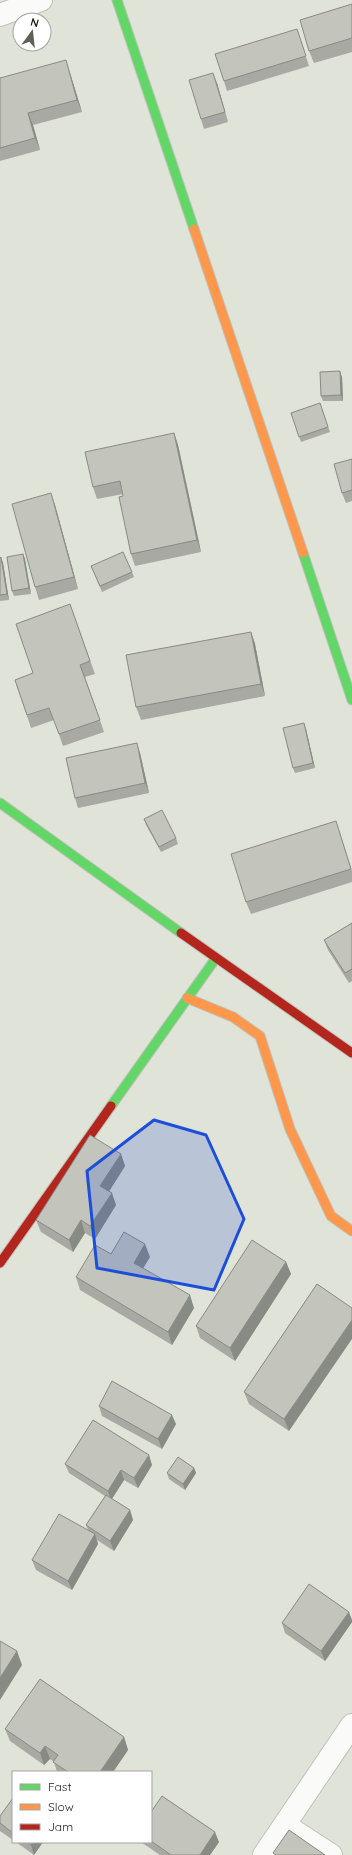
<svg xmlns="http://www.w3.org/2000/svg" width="352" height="1855" font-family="Quicksand,sans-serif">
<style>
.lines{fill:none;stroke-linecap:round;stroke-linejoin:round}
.street-casing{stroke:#bfc1b7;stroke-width:24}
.fast-casing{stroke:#bfc1b7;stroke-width:11}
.slow-casing{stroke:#bfc1b7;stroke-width:11}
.jam-casing{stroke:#bfc1b7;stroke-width:11}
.street{stroke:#fafbf9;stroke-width:22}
.fast{stroke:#63d668;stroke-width:9}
.slow{stroke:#ff974d;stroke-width:9}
.jam{stroke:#b3261e;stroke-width:9}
.wall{fill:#a8a9a2}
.shaded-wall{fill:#888a84}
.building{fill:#c3c5bc;stroke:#888a84}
.marked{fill:#1d4ed8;fill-opacity:0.2;stroke:#1d4ed8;stroke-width:3;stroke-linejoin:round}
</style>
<rect width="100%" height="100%" fill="#e0e3d7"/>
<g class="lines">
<g class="street-casing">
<g id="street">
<polyline points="0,15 41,0"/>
<polyline points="285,1825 331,1855"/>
<polyline points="264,1855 352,1725"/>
</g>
</g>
<g class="fast-casing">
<g id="fast">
<polyline points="117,0 194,229"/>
<polyline points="303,553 352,700"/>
<polyline points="0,803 181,933"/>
<polyline points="111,1106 216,958"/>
</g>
</g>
<g class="slow-casing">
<g id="slow">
<polyline points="194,229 303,553"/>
<polyline points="187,998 233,1017 260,1036 290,1129 331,1216 352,1231"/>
</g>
</g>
<g class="jam-casing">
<g id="jam">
<polyline points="181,933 352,1053"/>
<polyline points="0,1263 111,1106"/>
</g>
</g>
<use href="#street" class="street"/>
<use href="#fast" class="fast"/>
<use href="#slow" class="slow"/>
<use href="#jam" class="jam"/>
</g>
<g class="wall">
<polygon points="352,4 352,52 314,63 309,51"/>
<polygon points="297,29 309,66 227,91 224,81"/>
<polygon points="70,73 82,112 33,125 40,150 0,161 0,78"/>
<polygon points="217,83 228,122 204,129 201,119"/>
<polygon points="342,377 343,401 323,401 321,396"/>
<polygon points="320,403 330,432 301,442 291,413"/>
<polygon points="174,433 178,445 201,552 135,566 131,554 123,494 97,499 93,487"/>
<polygon points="352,459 352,501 346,503 342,493"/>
<polygon points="55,505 78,589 39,600 35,587"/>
<polygon points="23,554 25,559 31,594 14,596 12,591"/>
<polygon points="0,558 3,563 9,600 0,601"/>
<polygon points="91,566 132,572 134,577 102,592"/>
<polygon points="70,604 95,674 85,677 104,732 63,746 54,720 31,728 15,680 33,673"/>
<polygon points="251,632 255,644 265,696 141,720 136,707"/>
<polygon points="306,729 315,768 295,773 293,768"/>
<polygon points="140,753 149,793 78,808 75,798"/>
<polygon points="144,819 176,838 178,844 161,852 146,825"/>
<polygon points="340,833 352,871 352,882 251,914 246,902"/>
<polygon points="352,923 352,981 349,983 328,950 324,940"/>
<polygon points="121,1154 125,1166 109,1191 116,1205 95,1239 85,1233 73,1252 41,1232 36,1220"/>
<polygon points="111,1254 150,1257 143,1268 194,1308 172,1345 80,1290 76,1277"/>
<polygon points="286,1262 291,1274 235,1361 200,1338 196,1326"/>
<polygon points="317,1284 289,1431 249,1404 244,1392"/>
<polygon points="99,1406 176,1424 162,1449 102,1416"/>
<polygon points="65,1464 152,1465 138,1488 124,1480 112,1499 130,1510 133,1520 114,1551 97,1540 98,1544 72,1590 36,1570 32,1560 88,1530 86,1525 105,1496 69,1473"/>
<polygon points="194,1468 196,1473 185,1490 169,1479 167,1473"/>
<polygon points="352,1620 352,1622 325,1661 285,1633 282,1623"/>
<polygon points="5,1729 124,1737 128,1750 113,1772 57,1772 54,1762 50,1759 44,1765 10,1741"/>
<polygon points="13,1798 13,1840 0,1831 0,1816"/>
<polygon points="151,1812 219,1842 210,1855 160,1855 141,1842 151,1842"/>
<polygon points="16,1842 43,1842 34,1855"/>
</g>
<g class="shaded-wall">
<polygon points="66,60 82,112 77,100"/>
<polygon points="213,73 217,83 228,122 225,112"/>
<polygon points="28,113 33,125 40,150 35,138"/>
<polygon points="340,371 342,377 343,401 341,395"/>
<polygon points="174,433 178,445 201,552 197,540"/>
<polygon points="51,493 55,505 78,589 74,577"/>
<polygon points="23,554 25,559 31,594 29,588"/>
<polygon points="1,557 3,563 9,600 7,594"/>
<polygon points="251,632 255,644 265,696 261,684"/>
<polygon points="304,723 306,729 315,768 313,763"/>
<polygon points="137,743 140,753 149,793 145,783"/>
<polygon points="121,1154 125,1166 105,1198 100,1186"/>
<polygon points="112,1193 116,1205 95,1239 90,1226"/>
<polygon points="81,1220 85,1233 73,1252 69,1240"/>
<polygon points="145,1244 150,1257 139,1275 134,1263"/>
<polygon points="286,1262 291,1274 235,1361 230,1348"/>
<polygon points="190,1295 194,1308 172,1345 168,1332"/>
<polygon points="352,1320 352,1339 289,1431 284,1419"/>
<polygon points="172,1415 176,1424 162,1449 158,1439"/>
<polygon points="149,1455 152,1465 138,1488 134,1478"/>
<polygon points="194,1468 196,1473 185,1490 183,1484"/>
<polygon points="121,1470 124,1480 111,1500 108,1491"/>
<polygon points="130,1510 133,1520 114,1551 110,1541"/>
<polygon points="95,1534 98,1544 72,1590 68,1581"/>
<polygon points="349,1612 352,1620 352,1622 325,1661 321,1651"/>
<polygon points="17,1651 22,1665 0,1700 0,1678"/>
<polygon points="124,1737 128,1750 113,1772 100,1772"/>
<polygon points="45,1746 50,1759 44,1765 40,1753"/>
<polygon points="215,1832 219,1842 210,1855 200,1855"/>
<polygon points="33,1842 43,1842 34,1855 31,1845"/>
</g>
<g class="building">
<polygon points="352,4 352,38 309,51 300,20"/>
<polygon points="297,29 306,56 224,81 215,54"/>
<polygon points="66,60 77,100 28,113 35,138 0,148 0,78"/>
<polygon points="213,73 225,112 201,119 189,80"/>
<polygon points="340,371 341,395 321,396 320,372"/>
<polygon points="320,403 328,427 299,437 291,413"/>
<polygon points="174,433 197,540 131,554 119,497 123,496 120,481 93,487 85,452"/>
<polygon points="352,459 352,490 342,493 334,464"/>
<polygon points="51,493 74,577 35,587 12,504"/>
<polygon points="123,552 132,572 100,586 91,566"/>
<polygon points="23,554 29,588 12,591 7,557"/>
<polygon points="1,557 7,594 0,595 0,558"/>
<polygon points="70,604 90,661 80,665 100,720 59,734 49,708 27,715 15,680 33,673 16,624"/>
<polygon points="251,632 261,684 136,707 126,655"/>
<polygon points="304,723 313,763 293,768 283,728"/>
<polygon points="137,743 145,783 75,798 66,758"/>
<polygon points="162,810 176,838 159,847 144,819"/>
<polygon points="336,821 351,869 246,902 231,854"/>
<polygon points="352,923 352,969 345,973 324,940"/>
<polygon points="90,1135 121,1154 100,1186 112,1193 90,1226 81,1220 69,1240 36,1220"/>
<polygon points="124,1232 145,1244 134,1263 190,1295 168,1332 76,1277 95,1245 111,1254"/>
<polygon points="252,1240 286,1262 230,1348 196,1326"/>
<polygon points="317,1284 352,1308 352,1320 284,1419 244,1392"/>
<polygon points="112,1381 172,1415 158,1439 99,1406"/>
<polygon points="93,1420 149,1455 134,1478 121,1470 108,1491 65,1464"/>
<polygon points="178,1457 194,1468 183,1484 167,1473"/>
<polygon points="106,1495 130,1510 110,1541 86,1525"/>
<polygon points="59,1514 95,1534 68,1581 32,1560"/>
<polygon points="309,1584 349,1612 321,1651 282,1623"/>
<polygon points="0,1641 17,1651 0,1678"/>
<polygon points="40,1679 124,1737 100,1772 68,1772 53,1762 58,1755 45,1746 40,1753 5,1729"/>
<polygon points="162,1796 215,1832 200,1855 171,1855 151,1841 151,1812"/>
<polygon points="13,1798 13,1833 0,1823 0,1816"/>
<polygon points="289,1830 325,1855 276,1855 273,1853"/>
<polygon points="27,1842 33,1842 31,1845"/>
</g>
<path class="marked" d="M154,1120L206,1135L244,1219L214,1290L97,1268L87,1171Z"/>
<rect x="12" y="1771" width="140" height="72" fill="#ffffff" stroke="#a3a4a1"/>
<rect x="20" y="1784" width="20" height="6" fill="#63d668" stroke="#a3a4a1"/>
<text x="48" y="1791" font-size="12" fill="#1a1b13">Fast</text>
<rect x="20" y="1804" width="20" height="6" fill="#ff974d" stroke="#a3a4a1"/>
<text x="48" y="1811" font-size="12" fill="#1a1b13">Slow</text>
<rect x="20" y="1824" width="20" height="6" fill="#b3261e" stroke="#a3a4a1"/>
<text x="48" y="1831" font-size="12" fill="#1a1b13">Jam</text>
<g transform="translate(32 32) rotate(15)"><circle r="19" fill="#ffffff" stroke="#a3a4a1"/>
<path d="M0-3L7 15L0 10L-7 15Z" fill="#5f6158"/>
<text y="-6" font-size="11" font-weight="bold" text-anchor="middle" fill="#1a1b13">N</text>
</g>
</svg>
